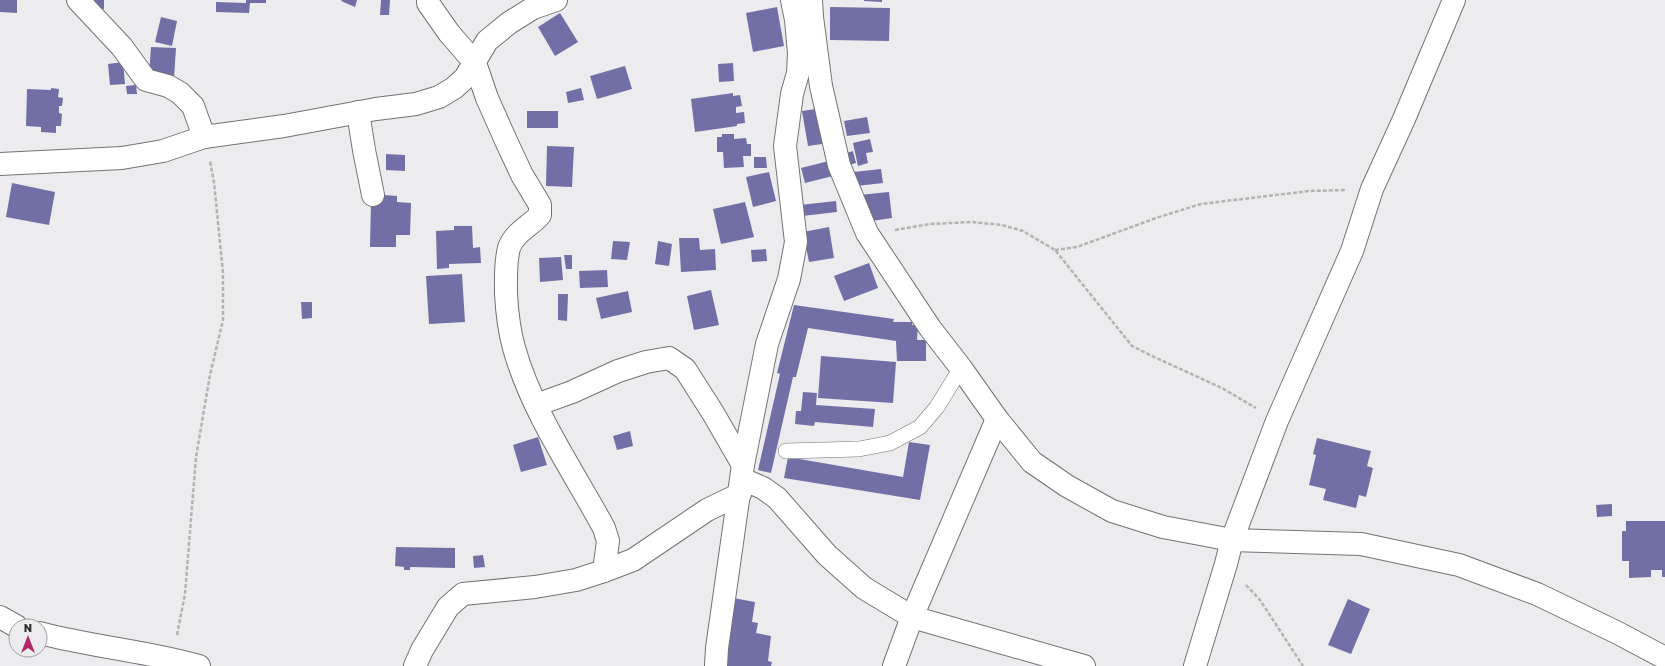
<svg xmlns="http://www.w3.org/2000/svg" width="1665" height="666" font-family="'Golos Text',sans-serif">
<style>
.building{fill:#726fa6}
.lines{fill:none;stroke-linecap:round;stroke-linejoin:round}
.service-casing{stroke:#737375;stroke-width:16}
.minor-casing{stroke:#737375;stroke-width:24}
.tertiary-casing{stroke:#737375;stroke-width:24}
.path{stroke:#b3b3b4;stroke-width:2.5;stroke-dasharray:4 2;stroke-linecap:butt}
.service{stroke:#fff;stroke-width:15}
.minor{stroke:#fff;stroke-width:22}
.tertiary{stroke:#fff;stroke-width:22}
</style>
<rect width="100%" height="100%" fill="#ececee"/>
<g class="building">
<polygon points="0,0 17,0 17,13 0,12"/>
<polygon points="88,0 104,0 104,9 87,8"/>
<polygon points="246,0 266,0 266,3 250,3 249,13 216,12 216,2 246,3"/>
<polygon points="342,0 357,0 355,7 341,1"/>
<polygon points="381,0 390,0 389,15 380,15"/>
<polygon points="864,0 882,0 882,2 864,1"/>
<polygon points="777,7 784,46 753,52 746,13"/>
<polygon points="830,7 890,8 889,41 830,40"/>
<polygon points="560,13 578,42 555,56 538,27"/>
<polygon points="161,17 177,21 172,46 155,42"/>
<polygon points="151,47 176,48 174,78 149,76"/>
<polygon points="123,62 125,84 110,85 108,64"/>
<polygon points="733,63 734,81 719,82 718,64"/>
<polygon points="625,66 632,89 597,99 590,76"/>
<polygon points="136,85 137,94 127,94 126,86"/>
<polygon points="51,88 59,89 58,97 63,98 62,106 59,106 59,113 62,114 61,126 56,126 56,133 41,132 41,127 26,126 27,89 51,90"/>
<polygon points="581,88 584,100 568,103 566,92"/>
<polygon points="733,93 733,96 740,95 742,106 736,107 736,113 744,112 745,123 737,124 737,126 695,132 691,99"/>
<polygon points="823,108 829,143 808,146 802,111"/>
<rect x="527" y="111" width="31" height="17"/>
<polygon points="867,117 870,133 847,136 844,121"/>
<polygon points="722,134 734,134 734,139 746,138 747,144 751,144 751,156 743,156 744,167 724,168 723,152 717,152 717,137 722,137"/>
<polygon points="870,139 873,152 866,153 868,163 858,166 853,143"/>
<polygon points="547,146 574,147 572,187 546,186"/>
<polygon points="853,151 856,163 846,166 843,154"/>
<polygon points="386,154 405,155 405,171 386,170"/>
<polygon points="754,157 766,157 767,168 754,168"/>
<polygon points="829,161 833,176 805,183 801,168"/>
<polygon points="881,169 883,183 856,186 854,172"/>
<polygon points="769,172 776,201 753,207 746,177"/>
<polygon points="12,183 55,192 49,225 6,217"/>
<polygon points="889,192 892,218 865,222 859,195"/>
<polygon points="384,195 397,196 397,202 411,203 410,235 396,235 396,247 370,247 371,202 383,202"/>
<polygon points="836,201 837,212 802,216 800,205"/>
<polygon points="745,202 754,237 721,244 713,209"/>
<polygon points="454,226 472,226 473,248 480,247 481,263 449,264 449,268 437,269 436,231 454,230"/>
<polygon points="829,227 834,258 809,262 803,232"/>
<polygon points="679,238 699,238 700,250 715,249 716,270 681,272"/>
<polygon points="613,241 630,242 627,260 611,259"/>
<polygon points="658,241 672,244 669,266 655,264"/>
<polygon points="766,249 767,261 752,262 751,250"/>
<polygon points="564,255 572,255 572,269 566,269"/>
<polygon points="561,257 563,280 540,282 539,258"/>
<polygon points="869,263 878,288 844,301 834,276"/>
<polygon points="607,270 608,287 580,288 579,271"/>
<polygon points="462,274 465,322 429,324 426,276"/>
<polygon points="711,290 719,325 694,330 687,296"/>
<polygon points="628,291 632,312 601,319 596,298"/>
<polygon points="558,294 568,294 567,321 558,320"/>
<polygon points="301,302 312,302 312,318 302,319"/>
<polygon points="794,305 894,319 893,322 912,322 912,325 918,325 917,340 926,340 926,361 897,361 896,341 808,328 796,377 793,377 771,473 758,470 780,374 777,373"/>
<polygon points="821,356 896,362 893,403 818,398"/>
<polygon points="803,392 817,393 816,405 875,409 873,427 815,422 814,426 795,424 796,411 801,411"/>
<polygon points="630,431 633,446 617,450 613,436"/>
<polygon points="538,437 547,465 521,472 513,445"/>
<polygon points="1317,438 1371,451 1367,466 1373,468 1366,497 1359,495 1356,508 1323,500 1326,489 1309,485 1316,455 1313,454"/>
<polygon points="909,442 930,445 920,500 784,478 788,457 903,477"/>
<polygon points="1612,504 1612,516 1597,517 1596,505"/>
<polygon points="1626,521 1665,521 1665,577 1662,577 1662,570 1651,570 1651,577 1629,578 1629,561 1622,561 1622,531 1626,531"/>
<polygon points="396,547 455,548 455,568 410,567 410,570 404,570 404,567 395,566"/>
<polygon points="483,555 485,567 474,568 473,556"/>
<polygon points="733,598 755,602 752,622 758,623 756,633 771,636 768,661 772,662 771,666 722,666"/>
<polygon points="1348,599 1370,609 1351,654 1328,645"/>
</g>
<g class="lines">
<g class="service-casing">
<polyline id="service" points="786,451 859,449 890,443 920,427 937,407 961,368"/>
</g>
<g class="minor-casing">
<g id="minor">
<polyline points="78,0 122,47 146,80 168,86 180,93 193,106 204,137"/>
<path d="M428,0V3L449,33L475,63L487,98L507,143L522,175L540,205V215C530,226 514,233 509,248C505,263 506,279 506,294C507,312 509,330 514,348C532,412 572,469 604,528L608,541L604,571"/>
<polyline points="811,0 812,17 821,86 839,165 867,233 930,328 961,368 997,419 1032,462 1067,486 1112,511 1163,527 1232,540 1361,544 1459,565 1537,594 1618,633 1665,658"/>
<polyline points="358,112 364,150 373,195"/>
<polyline points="0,164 122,158 163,151 204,137 284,126 376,109 416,104 439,97 454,88 465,78 487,41 509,23 533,8 556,0"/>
<polyline points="536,405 572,392 618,371 646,362 669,358 685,369 713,413 743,465"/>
<polyline points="742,479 763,488 777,498 827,555 864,588 912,617 1084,666"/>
<polyline points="0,617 16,626"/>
<path d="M40,633C92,647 147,651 199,666"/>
<polyline points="415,666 422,650 448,607 463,594 535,587 576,580 604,571 633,560 707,510 740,494"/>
<polyline points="716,666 717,648 743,465 767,344 789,279 796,242 785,146 792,94 798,73 799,53 796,20 792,0"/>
<polyline points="894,666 912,617 997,419"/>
</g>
</g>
<g class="tertiary-casing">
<polyline id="tertiary" points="1195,666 1226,564 1232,540 1277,421 1352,251 1372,189 1404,119 1454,0"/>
</g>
<g class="path">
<polyline points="895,230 930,224 972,222 1002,225 1023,231 1055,250 1132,346 1152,356 1222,388 1256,408"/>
<polyline points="1055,250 1077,247 1156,218 1201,204 1309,191 1346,190"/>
<polyline points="1246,585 1260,600 1303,666"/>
<polyline points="177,635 185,594 196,457 210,375 223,320 223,273 214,182 210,161"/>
</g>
<use href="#service" class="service"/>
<use href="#minor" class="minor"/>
<use href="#tertiary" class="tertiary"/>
</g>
<g transform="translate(28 638)"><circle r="19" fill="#ececee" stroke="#a0a0a2"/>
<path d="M0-3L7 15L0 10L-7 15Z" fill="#b12765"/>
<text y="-6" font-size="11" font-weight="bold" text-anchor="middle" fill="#2e2e2f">N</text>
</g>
</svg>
